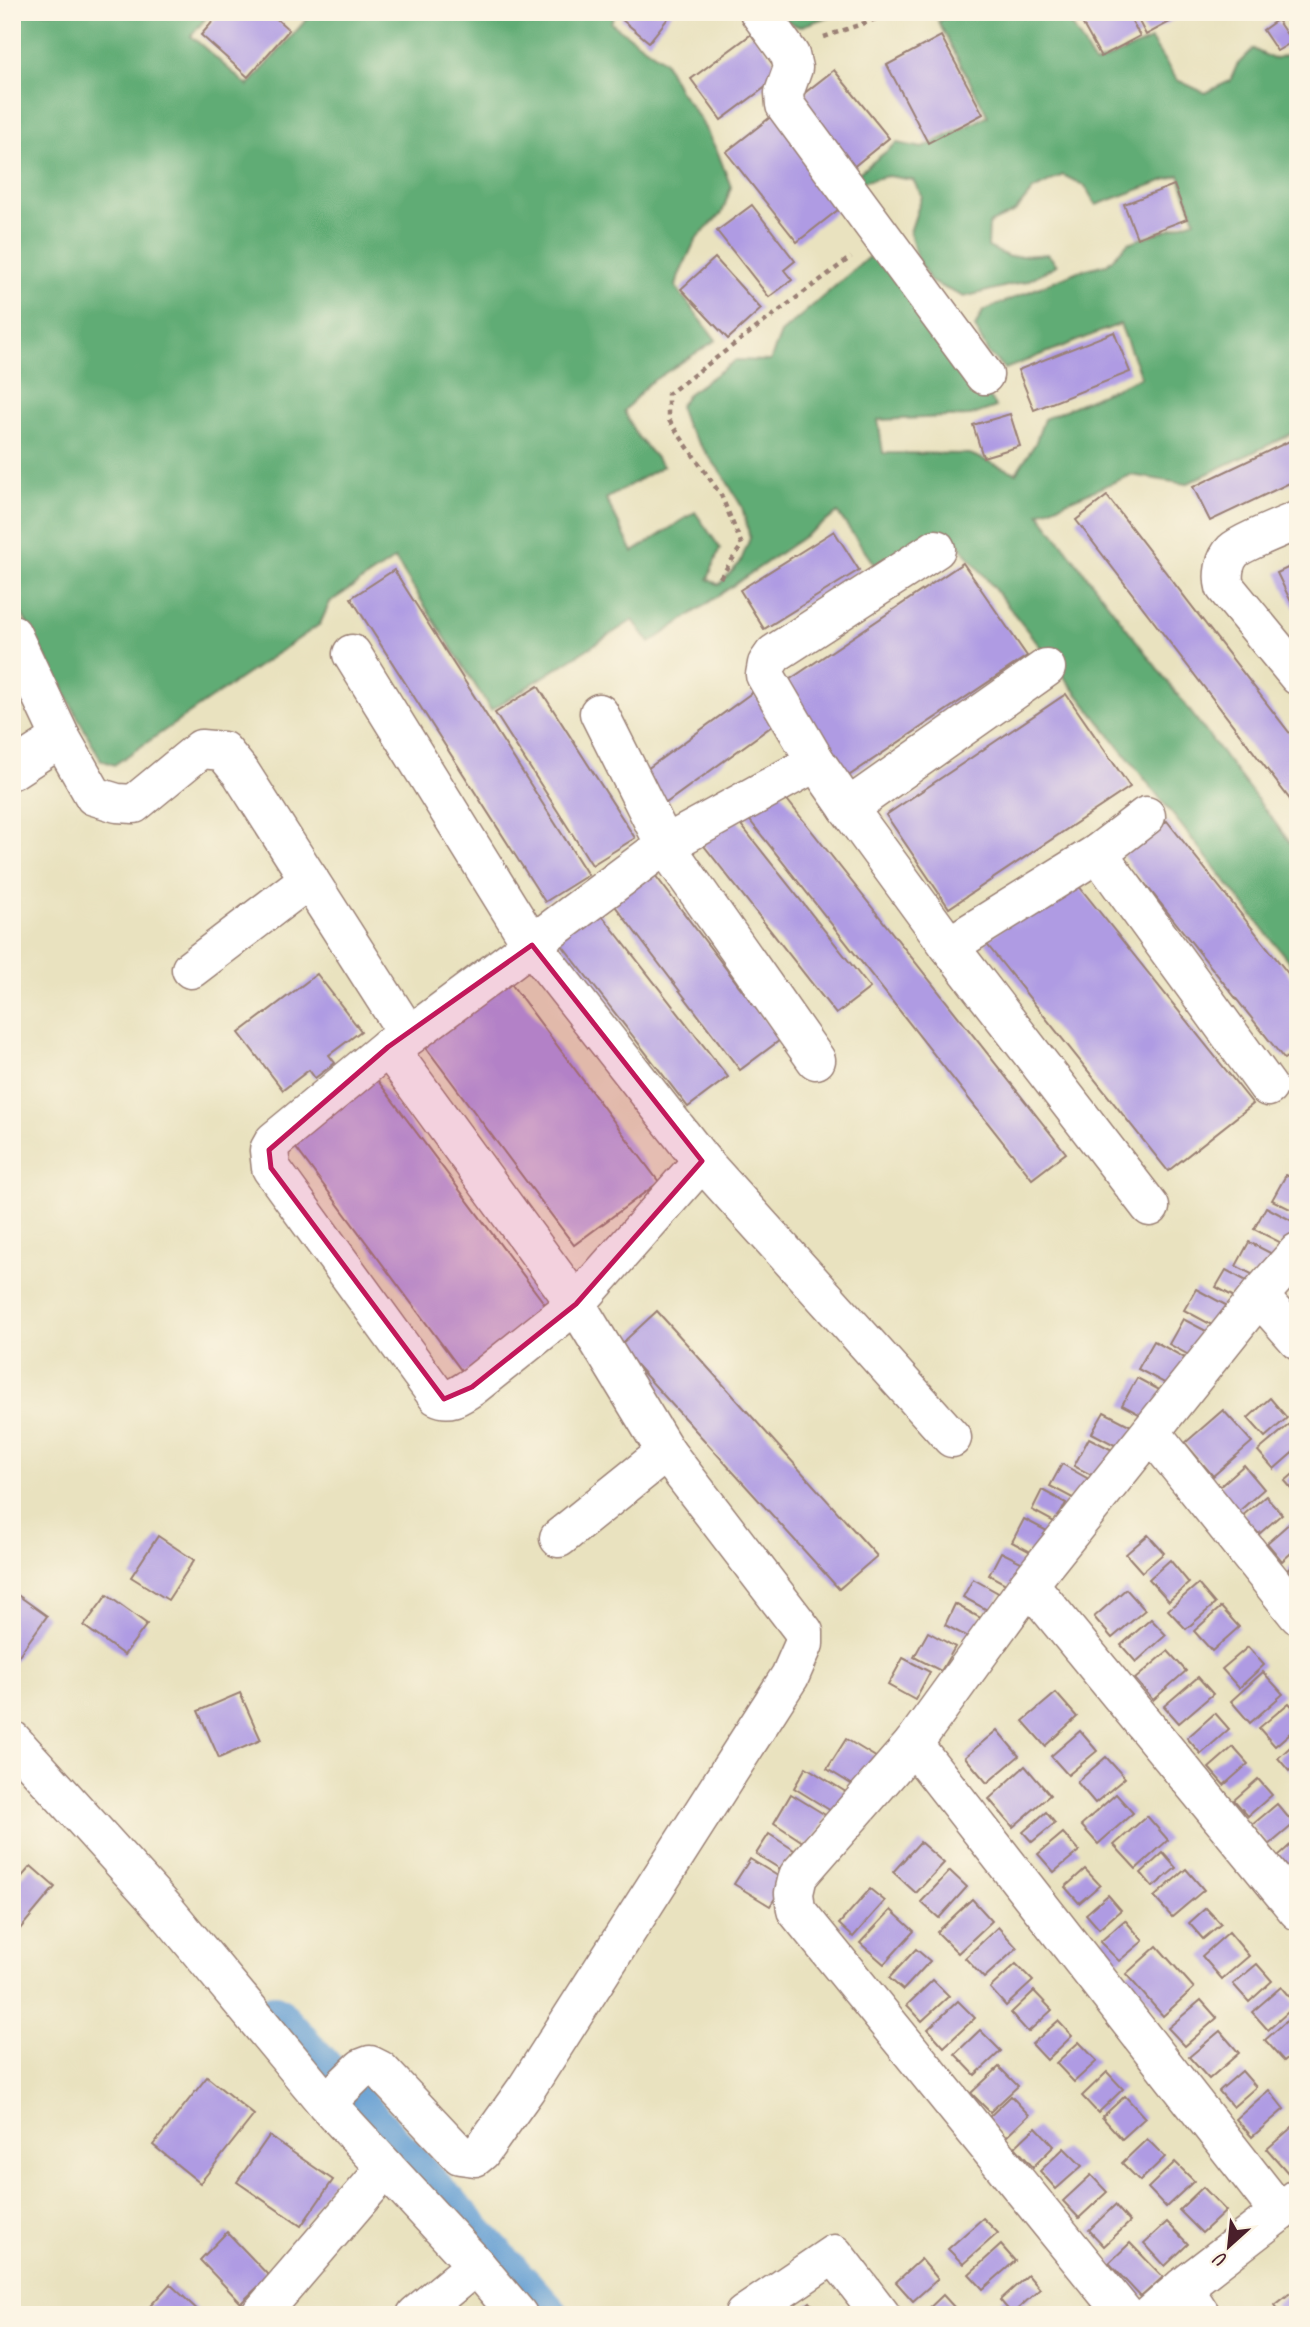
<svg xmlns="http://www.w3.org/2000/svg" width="1310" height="2327" font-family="Caveat,sans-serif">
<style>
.forest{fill:#61ac74;stroke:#566650;stroke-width:2}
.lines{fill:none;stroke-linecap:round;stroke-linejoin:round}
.canal{stroke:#649ed3;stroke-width:42}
.building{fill:#af9be3}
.minor-casing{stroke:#9a8075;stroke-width:41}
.path{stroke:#9a8075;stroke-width:4.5;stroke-dasharray:5 5;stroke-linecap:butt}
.minor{stroke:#fff;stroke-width:38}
.marked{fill:#c2185b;fill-opacity:0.2;stroke:#c2185b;stroke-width:5;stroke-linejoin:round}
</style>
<rect width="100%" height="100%" fill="#fcf5e5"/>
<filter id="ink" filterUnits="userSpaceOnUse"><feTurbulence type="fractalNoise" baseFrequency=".0143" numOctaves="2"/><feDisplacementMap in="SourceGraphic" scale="14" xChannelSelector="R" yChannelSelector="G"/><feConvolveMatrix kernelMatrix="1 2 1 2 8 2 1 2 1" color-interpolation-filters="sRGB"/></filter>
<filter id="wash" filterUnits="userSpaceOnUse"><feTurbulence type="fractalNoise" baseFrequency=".00686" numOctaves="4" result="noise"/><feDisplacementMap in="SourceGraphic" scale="28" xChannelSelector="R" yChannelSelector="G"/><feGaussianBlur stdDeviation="1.57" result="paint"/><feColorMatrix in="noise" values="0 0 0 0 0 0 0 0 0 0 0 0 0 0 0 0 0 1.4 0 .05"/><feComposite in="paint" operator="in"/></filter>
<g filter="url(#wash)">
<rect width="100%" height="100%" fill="#e9e2bf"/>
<g class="forest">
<polygon points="12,12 211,12 191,36 248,86 313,12 615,12 611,23 664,61 679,90 700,119 718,153 731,187 722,213 696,239 679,275 676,287 716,340 648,384 624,411 636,435 663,466 606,499 633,552 695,512 720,548 708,579 719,585 740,563 750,538 742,507 723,475 686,426 679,406 688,394 736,360 770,361 781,333 878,249 996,407 970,416 878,420 883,453 970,454 1016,473 1035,444 1044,419 1141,377 1120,324 1005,369 988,353 975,327 983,311 1078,271 1107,264 1128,243 1195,220 1179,175 1096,205 1085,186 1063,175 1033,190 1015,212 989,224 988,247 1009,257 1048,254 1057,265 1027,281 964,297 931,282 916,256 910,232 922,196 913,180 888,176 861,182 856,175 897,143 923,148 988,116 938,21 960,12 1064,12 1095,64 1151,40 1177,80 1205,93 1230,81 1237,65 1253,49 1273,59 1293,53 1298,48 1298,431 1186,484 1131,475 1039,513 1298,853 1298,973 951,534 878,570 838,513 650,643 633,620 491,710 395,559 330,602 320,624 114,765 101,760 12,596"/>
<polygon points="769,12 842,12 799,27"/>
</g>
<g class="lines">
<polyline class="canal" points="274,2015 548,2315"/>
</g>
<g id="blocks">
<g class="building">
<polygon points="221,12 251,12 256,16 260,12 269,12 289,30 248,77 201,35"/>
<polygon points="627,12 673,12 649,42 621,19"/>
<polygon points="1076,12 1127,12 1140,36 1101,57"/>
<polygon points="1134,12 1188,12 1146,35"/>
<polygon points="1277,20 1292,42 1277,51 1263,30"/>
<polygon points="753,33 783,74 721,120 691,79"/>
<polygon points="941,36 983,114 928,143 887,65"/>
<polygon points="834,70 889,138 852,168 797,99"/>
<polygon points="777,112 848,202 797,242 726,152"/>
<polygon points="1174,185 1187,219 1137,238 1124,204"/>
<polygon points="752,205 795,261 784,270 792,280 769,297 717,231"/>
<polygon points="715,258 761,309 728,339 681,289"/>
<polygon points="1114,332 1130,372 1034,410 1018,370"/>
<polygon points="1010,414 1020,446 983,457 973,425"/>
<polygon points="1298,437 1298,479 1210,521 1193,487"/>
<polygon points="1107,496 1298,744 1298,810 1076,520"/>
<polygon points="834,531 859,570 764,629 740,590"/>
<polygon points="963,563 1027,656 847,777 783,684"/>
<polygon points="1298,563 1298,606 1294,608 1277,573"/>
<polygon points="394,570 588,875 545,902 351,598"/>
<polygon points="538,686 635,838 592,865 495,713"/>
<polygon points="753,692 776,723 666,803 643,772"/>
<polygon points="1066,694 1130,787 949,908 886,815"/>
<polygon points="777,787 1066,1153 1032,1179 744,813"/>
<polygon points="734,816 870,988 836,1014 701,842"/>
<polygon points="1167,821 1298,986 1298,1049 1284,1059 1123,856"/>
<polygon points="649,867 780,1040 740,1070 609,898"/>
<polygon points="1070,875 1253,1104 1168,1171 985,942"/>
<polygon points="594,905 728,1077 688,1107 555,936"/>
<polygon points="317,974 361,1031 329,1055 335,1063 315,1078 309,1070 283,1090 239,1033"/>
<polygon points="506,977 659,1182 574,1245 421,1041"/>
<polygon points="375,1077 550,1311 464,1374 290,1140"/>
<polygon points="1286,1175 1298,1181 1298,1213 1272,1200"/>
<polygon points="1266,1207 1298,1224 1287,1246 1254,1229"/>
<polygon points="1249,1242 1278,1257 1265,1281 1236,1266"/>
<polygon points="1226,1270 1254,1285 1245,1303 1216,1287"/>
<polygon points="1196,1289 1233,1309 1221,1330 1184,1310"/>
<polygon points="657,1311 877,1556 839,1589 619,1346"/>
<polygon points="1183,1319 1210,1333 1196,1359 1169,1344"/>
<polygon points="1154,1341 1185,1358 1170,1386 1138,1369"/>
<polygon points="1137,1378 1167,1394 1152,1421 1122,1405"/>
<polygon points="1270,1398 1287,1418 1265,1437 1248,1418"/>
<polygon points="1223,1410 1252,1442 1213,1476 1185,1443"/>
<polygon points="1104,1412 1135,1428 1124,1450 1092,1433"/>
<polygon points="1291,1423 1298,1430 1298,1448 1274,1469 1258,1451"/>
<polygon points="1089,1438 1116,1452 1101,1480 1074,1466"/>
<polygon points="1062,1464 1092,1481 1080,1502 1050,1486"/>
<polygon points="1244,1465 1264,1489 1237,1513 1216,1490"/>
<polygon points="1298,1470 1298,1496 1285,1481"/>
<polygon points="1042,1490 1066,1503 1056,1523 1032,1510"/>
<polygon points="1266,1496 1282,1514 1259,1534 1242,1516"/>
<polygon points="1024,1519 1049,1532 1036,1555 1012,1542"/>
<polygon points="1292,1521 1298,1528 1298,1547 1282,1561 1267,1543"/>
<polygon points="1148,1535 1164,1553 1142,1572 1126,1554"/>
<polygon points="158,1536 194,1560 168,1600 131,1577"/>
<polygon points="1001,1552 1025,1564 1013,1588 989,1575"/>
<polygon points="1170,1560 1189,1583 1169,1601 1149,1579"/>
<polygon points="1298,1561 1298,1582 1287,1570"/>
<polygon points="973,1579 1000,1594 991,1612 963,1597"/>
<polygon points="1198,1584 1215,1604 1186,1629 1168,1610"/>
<polygon points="1126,1589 1145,1610 1112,1638 1094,1617"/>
<polygon points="12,1591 47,1616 14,1662 12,1661"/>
<polygon points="107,1595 147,1624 124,1655 84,1626"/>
<polygon points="955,1604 986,1621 975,1641 945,1625"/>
<polygon points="1221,1607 1239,1627 1212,1651 1194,1631"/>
<polygon points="1151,1619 1166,1635 1136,1662 1121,1645"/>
<polygon points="928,1632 955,1647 941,1671 914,1657"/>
<polygon points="1248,1647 1264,1665 1239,1688 1222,1669"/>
<polygon points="1168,1651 1186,1671 1153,1700 1135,1679"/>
<polygon points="903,1658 930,1672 915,1700 888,1685"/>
<polygon points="1263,1672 1283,1694 1250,1723 1231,1701"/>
<polygon points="1198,1677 1213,1694 1179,1723 1164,1706"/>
<polygon points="240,1693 261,1740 219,1758 198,1711"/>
<polygon points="1056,1693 1077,1717 1045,1746 1023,1721"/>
<polygon points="1289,1703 1298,1713 1298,1726 1275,1746 1259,1728"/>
<polygon points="1215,1713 1229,1729 1201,1754 1187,1738"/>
<polygon points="997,1730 1019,1756 987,1783 965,1757"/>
<polygon points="1080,1731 1097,1751 1068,1775 1051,1756"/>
<polygon points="846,1739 879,1759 861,1790 827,1769"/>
<polygon points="1298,1740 1298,1763 1289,1771 1278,1758"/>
<polygon points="1233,1747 1248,1764 1224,1785 1209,1768"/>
<polygon points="1106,1757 1125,1778 1095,1803 1077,1782"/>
<polygon points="1025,1766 1050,1795 1013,1827 989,1799"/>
<polygon points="806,1767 849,1794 836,1814 794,1788"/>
<polygon points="1258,1779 1272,1795 1248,1816 1234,1800"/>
<polygon points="791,1794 827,1816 809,1846 774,1823"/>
<polygon points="1116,1794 1133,1813 1098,1844 1081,1825"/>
<polygon points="1277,1804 1294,1824 1269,1845 1252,1825"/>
<polygon points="1046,1812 1055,1823 1032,1842 1023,1832"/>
<polygon points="1147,1816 1168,1840 1136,1869 1114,1845"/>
<polygon points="1063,1833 1079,1851 1054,1872 1038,1854"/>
<polygon points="769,1834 794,1850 782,1870 756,1854"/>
<polygon points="1298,1838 1298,1860 1288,1868 1278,1856"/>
<polygon points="920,1842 944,1863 916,1893 893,1872"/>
<polygon points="1163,1853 1176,1868 1153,1887 1141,1873"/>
<polygon points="750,1859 786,1881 770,1906 734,1884"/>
<polygon points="31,1866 55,1887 20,1929 12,1923 12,1888"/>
<polygon points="1085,1869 1100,1885 1079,1903 1065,1887"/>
<polygon points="1186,1869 1204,1890 1172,1917 1154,1897"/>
<polygon points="950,1871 967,1887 939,1918 921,1902"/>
<polygon points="870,1889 885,1901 853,1937 839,1924"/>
<polygon points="1108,1895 1121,1910 1099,1929 1086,1914"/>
<polygon points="972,1899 992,1921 958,1953 937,1932"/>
<polygon points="1206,1908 1221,1924 1203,1939 1189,1923"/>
<polygon points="891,1910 914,1931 884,1964 860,1943"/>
<polygon points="1125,1920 1143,1941 1119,1961 1100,1942"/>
<polygon points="998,1927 1017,1948 984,1978 965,1958"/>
<polygon points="1229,1932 1249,1956 1222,1979 1202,1956"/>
<polygon points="1157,1946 1194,1988 1163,2016 1126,1974"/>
<polygon points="916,1949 930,1961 903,1990 889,1978"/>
<polygon points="1016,1964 1033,1981 1006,2006 990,1988"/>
<polygon points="1257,1964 1272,1981 1249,2002 1233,1984"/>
<polygon points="933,1980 949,1996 922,2021 907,2005"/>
<polygon points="1281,1987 1296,2005 1268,2030 1252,2012"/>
<polygon points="1034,1991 1052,2010 1028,2032 1011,2013"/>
<polygon points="1201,2000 1217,2018 1185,2046 1168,2028"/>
<polygon points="958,2001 975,2018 944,2047 928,2029"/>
<polygon points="1298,2011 1298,2049 1284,2061 1265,2040"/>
<polygon points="1058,2021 1072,2036 1047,2060 1032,2044"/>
<polygon points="980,2030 1001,2051 975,2075 955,2054"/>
<polygon points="1220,2031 1239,2053 1209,2079 1189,2057"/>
<polygon points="1079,2042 1097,2061 1074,2082 1056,2063"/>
<polygon points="999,2067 1018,2086 990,2112 971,2093"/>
<polygon points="1242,2071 1256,2087 1233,2107 1219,2091"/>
<polygon points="1107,2072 1123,2089 1098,2113 1082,2096"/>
<polygon points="207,2077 254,2115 200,2183 153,2145"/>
<polygon points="1269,2090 1284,2109 1252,2137 1236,2119"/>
<polygon points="1011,2096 1029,2115 1005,2138 987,2119"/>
<polygon points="1125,2096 1145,2118 1122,2139 1102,2117"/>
<polygon points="1298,2122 1298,2181 1296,2182 1267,2149"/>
<polygon points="1036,2127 1054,2146 1033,2167 1015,2147"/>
<polygon points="269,2136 333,2180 301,2226 237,2182"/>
<polygon points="1147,2139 1165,2157 1140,2181 1122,2163"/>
<polygon points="1064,2148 1082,2166 1056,2189 1040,2171"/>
<polygon points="1175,2162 1194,2181 1166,2207 1148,2188"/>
<polygon points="1091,2175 1107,2192 1079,2218 1063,2201"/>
<polygon points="1203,2187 1226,2211 1202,2233 1179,2210"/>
<polygon points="1115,2205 1130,2222 1104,2246 1089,2230"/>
<polygon points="983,2218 998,2233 963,2264 948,2249"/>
<polygon points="1167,2222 1188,2244 1165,2266 1144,2243"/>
<polygon points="227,2232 269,2276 241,2303 200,2260"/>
<polygon points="1130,2243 1163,2277 1141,2297 1109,2263"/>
<polygon points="1001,2245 1015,2261 983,2289 969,2274"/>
<polygon points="921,2259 938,2279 913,2301 896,2282"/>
<polygon points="1028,2275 1040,2289 1012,2314 1000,2300"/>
<polygon points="170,2284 203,2315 142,2315"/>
<polygon points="1298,2287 1298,2315 1283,2315 1275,2305"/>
<polygon points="943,2295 954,2307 945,2315 922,2315"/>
<polygon points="810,2302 821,2315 795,2315"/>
</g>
</g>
</g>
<g filter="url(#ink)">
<use href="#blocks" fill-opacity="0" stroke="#9a8075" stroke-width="2"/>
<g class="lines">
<g class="minor-casing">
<g id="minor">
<polyline points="759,12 790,55 793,68 784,93 785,105 984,375"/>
<path d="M1298,520C1285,526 1241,543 1233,551C1224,560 1222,576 1225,587L1298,676"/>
<polyline points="936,549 774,654 767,664 765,675 816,762 848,808 949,946 1150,1207"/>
<polyline points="12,634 61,738"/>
<polyline points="352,654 532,945 702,1161 952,1438"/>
<polyline points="599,713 665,845 816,1060"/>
<polyline points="12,770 61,738 94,796 117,803 134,804 201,749 223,751 241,773 409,1036"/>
<polyline points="848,808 1046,668"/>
<polyline points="1098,853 1268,1087"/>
<polyline points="949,946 1098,853 1146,816"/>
<polyline points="191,969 309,879"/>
<path d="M702,1161L576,1304L472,1387C460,1394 451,1403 437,1396L271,1168L269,1150L274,1141L388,1047L409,1036L665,845L816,762"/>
<polyline points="1259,1296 1298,1340"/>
<polyline points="1151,1432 1298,1615"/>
<polyline points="559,1538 666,1452"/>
<polyline points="1029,1584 1298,1911"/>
<polyline points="12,1740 164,1908 326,2103 476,2265 518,2315"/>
<polyline points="913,1744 1279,2212"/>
<polyline points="326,2103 362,2068 370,2065 380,2070 460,2155 475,2157 481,2152 526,2089 790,1676 804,1644 804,1632 666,1452 576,1304 388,1047"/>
<polyline points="1183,2287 1201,2315"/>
<polyline points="260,2315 386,2168"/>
<polyline points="416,2315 476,2265"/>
<polyline points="744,2315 834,2254 881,2315"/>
<polyline points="1125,2315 796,1910 794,1893 798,1876 913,1744 1029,1584 1259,1296 1298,1252"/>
<polyline points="1151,2315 1183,2287 1298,2198"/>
</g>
</g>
<g class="path">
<polyline points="824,37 896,12"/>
<polyline points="720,578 742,545 721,495 668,419 668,394 851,257"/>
</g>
<use href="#minor" class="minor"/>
</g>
</g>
<path class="marked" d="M532,945L702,1161L576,1304L472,1387L444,1399L271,1168L269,1150L388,1047Z"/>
<rect width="1310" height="2327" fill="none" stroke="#fcf5e5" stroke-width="42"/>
<g transform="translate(1229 2246) rotate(207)" stroke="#fcf5e5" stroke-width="5" paint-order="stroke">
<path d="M0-5L12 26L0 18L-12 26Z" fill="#4a1f2b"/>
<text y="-10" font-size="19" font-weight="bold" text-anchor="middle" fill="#4a1f2b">U</text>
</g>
</svg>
